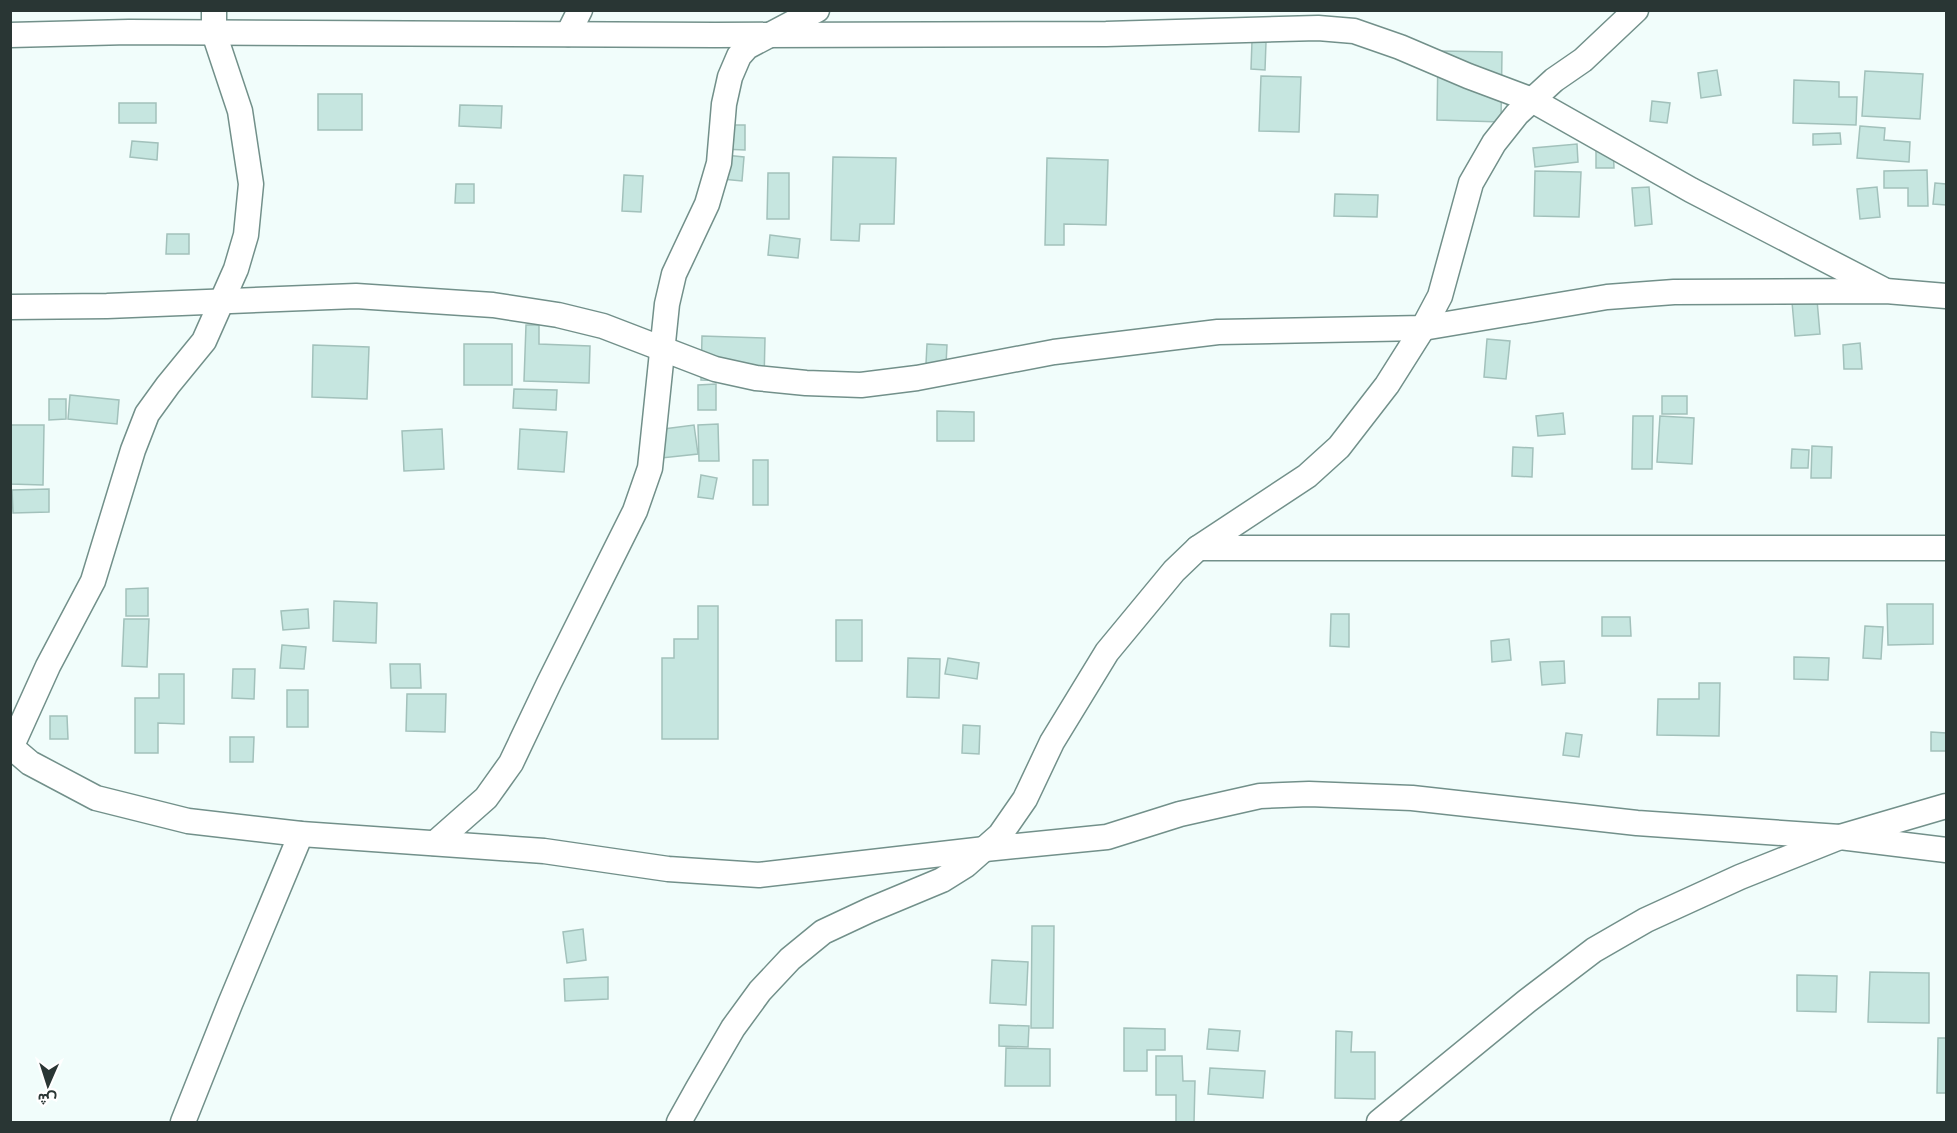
<svg xmlns="http://www.w3.org/2000/svg" width="1957" height="1133" font-family="Jost,Vazirmatn,sans-serif">
<style>
.building{fill:#c6e6e0;stroke:#a2c1bb;stroke-width:1.5}
.lines{fill:none;stroke-linecap:round;stroke-linejoin:round}
.street-casing{stroke:#72908a;stroke-width:27}
.street{stroke:#fff;stroke-width:24}
</style>
<rect width="100%" height="100%" fill="#f1fdfb"/>
<g class="building">
<polygon points="1252,41 1266,42 1265,70 1251,69"/>
<polygon points="1438,51 1502,52 1501,122 1437,120"/>
<polygon points="1717,70 1721,95 1701,98 1698,73"/>
<polygon points="1865,71 1923,74 1920,119 1862,116"/>
<polygon points="1261,76 1301,77 1299,132 1259,131"/>
<polygon points="1794,80 1839,82 1839,97 1857,97 1856,125 1793,123"/>
<rect x="318" y="94" width="44" height="36"/>
<polygon points="1652,101 1670,103 1667,123 1650,121"/>
<rect x="119" y="103" width="37" height="20"/>
<polygon points="460,105 502,106 501,128 459,126"/>
<polygon points="722,125 745,125 745,150 721,149"/>
<polygon points="1860,126 1885,128 1884,140 1910,142 1909,162 1857,158"/>
<polygon points="1840,133 1841,144 1813,145 1813,134"/>
<polygon points="132,141 158,143 157,160 130,157"/>
<polygon points="1577,144 1578,162 1535,167 1533,148"/>
<polygon points="1596,146 1613,146 1614,168 1596,168"/>
<polygon points="725,155 744,157 742,181 722,179"/>
<polygon points="833,157 896,158 894,224 860,224 859,241 831,240"/>
<polygon points="1047,158 1108,160 1106,225 1064,224 1064,245 1045,245"/>
<polygon points="1927,170 1928,206 1908,206 1908,188 1884,188 1884,171"/>
<polygon points="1535,171 1581,172 1579,217 1534,216"/>
<polygon points="768,173 789,173 789,219 767,219"/>
<polygon points="624,175 643,176 641,212 622,211"/>
<polygon points="1935,183 1946,184 1946,205 1933,204"/>
<polygon points="456,184 474,184 474,203 455,203"/>
<polygon points="1649,187 1652,224 1635,226 1632,188"/>
<polygon points="1877,187 1880,217 1860,219 1857,189"/>
<polygon points="1335,194 1378,195 1377,217 1334,216"/>
<polygon points="167,234 189,234 189,254 166,254"/>
<polygon points="770,235 800,239 798,258 768,255"/>
<polygon points="1817,300 1820,334 1795,336 1792,302"/>
<polygon points="526,325 539,325 539,344 590,346 589,383 524,381"/>
<polygon points="702,336 765,338 764,382 701,380"/>
<polygon points="1487,339 1510,341 1506,379 1484,377"/>
<polygon points="1860,343 1862,369 1844,369 1843,345"/>
<rect x="464" y="344" width="48" height="41"/>
<polygon points="927,344 947,345 945,384 925,383"/>
<polygon points="313,345 369,347 367,399 312,397"/>
<polygon points="716,384 716,410 698,410 698,385"/>
<polygon points="514,389 557,390 556,410 513,408"/>
<polygon points="70,395 119,400 117,424 68,419"/>
<rect x="1662" y="396" width="25" height="18"/>
<polygon points="49,399 66,399 66,419 49,420"/>
<polygon points="937,411 974,412 974,441 937,441"/>
<polygon points="1563,413 1565,434 1538,436 1536,416"/>
<polygon points="1633,416 1653,416 1652,469 1632,469"/>
<polygon points="1660,416 1694,418 1692,464 1657,462"/>
<polygon points="718,424 719,461 699,461 698,425"/>
<polygon points="10,425 44,425 43,485 10,484"/>
<polygon points="694,425 698,454 652,459 648,431"/>
<polygon points="442,429 444,469 404,471 402,431"/>
<polygon points="520,429 567,432 564,472 518,469"/>
<polygon points="1812,446 1832,447 1831,478 1811,478"/>
<polygon points="1513,447 1533,448 1532,477 1512,476"/>
<polygon points="1792,449 1809,450 1808,468 1791,468"/>
<rect x="753" y="460" width="15" height="45"/>
<polygon points="701,475 717,478 713,499 698,497"/>
<polygon points="49,489 49,512 13,513 12,490"/>
<polygon points="148,588 148,616 126,616 126,589"/>
<polygon points="334,601 377,603 376,643 333,641"/>
<polygon points="1887,604 1933,604 1933,644 1888,645"/>
<polygon points="698,606 718,606 718,739 662,739 662,658 674,658 674,639 698,639"/>
<polygon points="308,609 309,628 283,630 281,611"/>
<polygon points="1331,614 1349,614 1349,647 1330,646"/>
<polygon points="1602,617 1630,617 1631,636 1602,636"/>
<polygon points="124,619 149,619 147,667 122,666"/>
<rect x="836" y="620" width="26" height="41"/>
<polygon points="1865,626 1883,627 1881,659 1863,658"/>
<polygon points="1509,639 1511,660 1492,662 1491,641"/>
<polygon points="282,645 306,647 304,669 280,668"/>
<polygon points="1794,657 1829,658 1828,680 1794,679"/>
<polygon points="908,658 940,659 939,698 907,697"/>
<polygon points="948,658 979,663 977,679 945,674"/>
<polygon points="1564,661 1565,683 1542,685 1540,662"/>
<polygon points="390,664 420,664 421,688 391,688"/>
<polygon points="233,669 255,669 254,699 232,698"/>
<polygon points="159,674 184,674 184,724 158,723 158,753 135,753 135,698 159,698"/>
<polygon points="1699,683 1720,683 1719,736 1657,735 1658,699 1699,699"/>
<rect x="287" y="690" width="21" height="37"/>
<polygon points="407,694 446,694 445,732 406,731"/>
<polygon points="50,716 67,716 68,739 50,739"/>
<polygon points="963,725 980,726 979,754 962,753"/>
<polygon points="1931,732 1946,733 1946,751 1931,751"/>
<polygon points="1566,733 1582,735 1579,757 1563,755"/>
<polygon points="230,737 254,737 253,762 230,762"/>
<polygon points="1032,926 1054,926 1053,1028 1031,1028"/>
<polygon points="583,929 586,960 567,963 563,932"/>
<polygon points="992,960 1028,962 1026,1005 990,1003"/>
<polygon points="1870,972 1929,973 1929,1023 1868,1022"/>
<polygon points="1797,975 1837,976 1836,1012 1797,1011"/>
<polygon points="608,977 608,999 565,1001 564,979"/>
<polygon points="999,1025 1029,1026 1028,1047 999,1046"/>
<polygon points="1124,1028 1165,1029 1165,1050 1147,1050 1147,1071 1124,1071"/>
<polygon points="1209,1029 1240,1031 1238,1051 1207,1049"/>
<polygon points="1336,1031 1352,1032 1351,1052 1375,1052 1375,1099 1335,1098"/>
<polygon points="1938,1038 1946,1038 1946,1093 1937,1093"/>
<polygon points="1006,1048 1050,1049 1050,1086 1005,1086"/>
<polygon points="1156,1056 1182,1056 1183,1081 1195,1081 1194,1122 1176,1122 1176,1095 1156,1095"/>
<polygon points="1210,1068 1265,1071 1263,1098 1208,1094"/>
</g>
<g class="lines">
<g class="street-casing">
<g id="street">
<polyline points="568,34 580,10"/>
<polyline points="10,35 129,32 715,35 1106,34 1318,28 1354,31 1400,47 1468,76 1532,100 1691,190 1882,289"/>
<polyline points="10,307 107,306 356,296 493,305 558,315 603,326 715,369 756,378 806,383 861,385 917,378 1054,352 1218,332 1423,328 1607,297 1674,292 1886,291 1946,296"/>
<polyline points="1198,548 1946,548"/>
<polyline points="10,746 30,763 96,798 188,821 301,834 544,851 668,869 759,875 985,849 1107,837 1180,814 1260,796 1309,794 1412,798 1637,823 1840,837 1946,850"/>
<polyline points="10,750 48,666 93,581 133,450 147,414 168,385 204,341 236,269 246,235 251,184 240,111 214,33 214,10"/>
<polyline points="435,843 486,798 511,763 549,683 635,511 650,468 667,304 674,274 707,204 719,163 724,104 730,77 739,56 747,47 817,10"/>
<polyline points="183,1122 230,1004 301,834"/>
<polyline points="679,1122 698,1088 733,1028 760,991 790,959 823,932 870,910 942,880 966,865 1000,835 1025,799 1052,742 1107,652 1174,571 1198,548 1307,476 1339,447 1387,385 1423,328 1440,296 1471,183 1494,143 1517,114 1554,80 1583,60 1636,10"/>
<polyline points="1379,1122 1527,1001 1594,950 1646,920 1740,877 1840,837 1946,806"/>
</g>
</g>
<use href="#street" class="street"/>
</g>
<rect width="1957" height="1133" fill="none" stroke="#293634" stroke-width="24"/>
<g transform="translate(48 1085) rotate(183)" stroke="#ffffff" stroke-width="4.5" paint-order="stroke">
<path d="M0-4.5L10 22L0 15L-10 22Z" fill="#293634"/>
<text y="-9" font-size="16" font-weight="bold" text-anchor="middle" fill="#293634">ش</text>
</g>
</svg>
